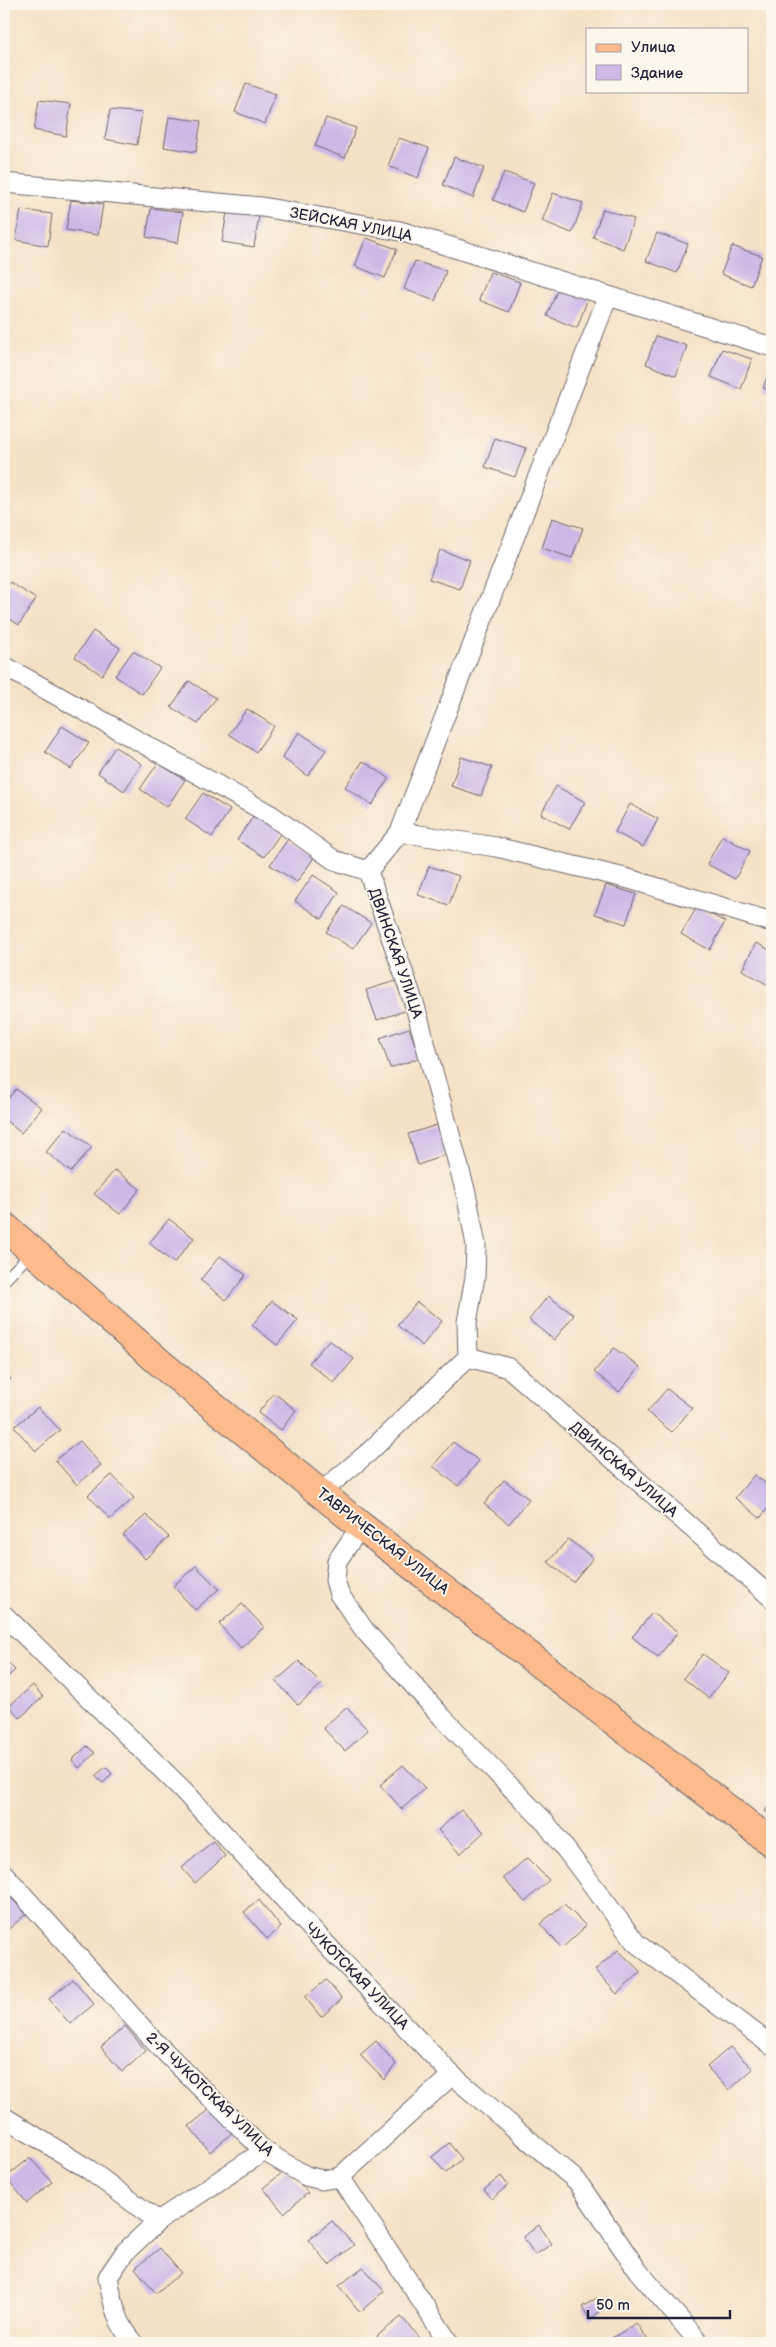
<svg xmlns="http://www.w3.org/2000/svg" width="776" height="2347" font-family="'Balsamiq Sans',sans-serif">
<style>
.building{fill:#ccb9e7}
.lines{fill:none;stroke-linecap:round;stroke-linejoin:round}
.lane-casing{stroke:#6c656c;stroke-width:12}
.street-casing{stroke:#6c656c;stroke-width:21}
.primary-casing{stroke:#6c656c;stroke-width:30}
.lane{stroke:#fff;stroke-width:10}
.street{stroke:#fff;stroke-width:19}
.primary{stroke:#fbbb8d;stroke-width:28}
.labels{text-anchor:middle;stroke-width:4;stroke-linejoin:round;paint-order:stroke}
.street-label{font-size:15px;fill:#22223b;stroke:#fbf7ec}
</style>
<rect width="100%" height="100%" fill="#fbf7ec"/>
<filter id="ink" filterUnits="userSpaceOnUse"><feTurbulence type="fractalNoise" baseFrequency=".02" numOctaves="2"/><feDisplacementMap in="SourceGraphic" scale="10" xChannelSelector="R" yChannelSelector="G"/><feConvolveMatrix kernelMatrix="1 2 1 2 8 2 1 2 1" color-interpolation-filters="sRGB"/></filter>
<filter id="wash" filterUnits="userSpaceOnUse"><feTurbulence type="fractalNoise" baseFrequency=".0096" numOctaves="4" result="noise"/><feDisplacementMap in="SourceGraphic" scale="20" xChannelSelector="R" yChannelSelector="G"/><feGaussianBlur stdDeviation="1.12" result="paint"/><feColorMatrix in="noise" values="0 0 0 0 0 0 0 0 0 0 0 0 0 0 0 0 0 1.4 0 .05"/><feComposite in="paint" operator="in"/></filter>
<g filter="url(#wash)">
<rect width="100%" height="100%" fill="#f4e1c6"/>
<g id="blocks">
<g class="building">
<polygon points="4,79 10,81 4,106"/>
<polygon points="246,84 276,94 265,124 235,112"/>
<polygon points="39,100 71,104 66,136 34,130"/>
<polygon points="110,110 142,113 137,145 105,139"/>
<polygon points="169,117 201,121 196,152 164,147"/>
<polygon points="326,118 356,128 345,158 315,146"/>
<polygon points="399,138 429,148 418,178 388,166"/>
<polygon points="454,157 484,168 473,198 443,185"/>
<polygon points="504,172 534,183 523,212 493,200"/>
<polygon points="553,193 583,203 572,233 542,221"/>
<polygon points="71,200 103,204 98,235 66,230"/>
<polygon points="151,208 183,212 178,243 146,237"/>
<polygon points="603,209 634,219 623,249 593,237"/>
<polygon points="21,210 52,214 48,246 16,240"/>
<polygon points="227,212 259,216 254,247 222,242"/>
<polygon points="657,233 688,244 677,273 646,261"/>
<polygon points="366,238 397,249 385,278 355,266"/>
<polygon points="732,246 762,256 751,286 721,274"/>
<polygon points="415,261 446,271 435,301 404,289"/>
<polygon points="490,272 520,282 509,312 479,300"/>
<polygon points="558,288 588,298 577,328 547,316"/>
<polygon points="656,336 687,346 676,376 646,364"/>
<polygon points="722,349 752,359 741,389 711,377"/>
<polygon points="772,363 772,391 763,388"/>
<polygon points="495,438 526,448 515,477 485,467"/>
<polygon points="552,518 583,528 572,558 542,548"/>
<polygon points="440,550 470,560 460,589 429,579"/>
<polygon points="10,582 36,599 19,625 4,615 4,590"/>
<polygon points="93,631 120,648 102,675 75,657"/>
<polygon points="133,651 160,668 142,694 115,676"/>
<polygon points="189,681 216,698 198,724 171,707"/>
<polygon points="247,709 274,726 256,752 229,734"/>
<polygon points="62,726 89,743 71,769 45,752"/>
<polygon points="299,732 326,750 308,776 282,758"/>
<polygon points="115,747 142,764 124,791 98,773"/>
<polygon points="461,757 492,767 481,796 451,786"/>
<polygon points="363,761 389,778 372,805 345,787"/>
<polygon points="158,763 185,780 167,807 140,789"/>
<polygon points="556,786 585,802 569,829 541,814"/>
<polygon points="203,793 230,810 212,837 185,819"/>
<polygon points="630,804 658,819 643,847 615,832"/>
<polygon points="255,814 282,831 264,857 237,840"/>
<polygon points="722,836 750,851 735,879 707,864"/>
<polygon points="288,839 315,856 297,882 270,865"/>
<polygon points="429,866 459,876 449,905 418,895"/>
<polygon points="313,875 339,892 322,919 295,901"/>
<polygon points="606,885 636,894 626,924 595,914"/>
<polygon points="344,906 371,923 353,949 326,932"/>
<polygon points="697,907 725,922 710,950 681,934"/>
<polygon points="756,943 772,951 772,982 770,986 742,970"/>
<polygon points="396,981 407,1010 377,1020 366,990"/>
<polygon points="409,1028 420,1058 390,1068 380,1038"/>
<polygon points="16,1089 42,1108 21,1133 4,1119 4,1104"/>
<polygon points="437,1125 448,1154 418,1165 408,1134"/>
<polygon points="66,1128 92,1147 71,1172 46,1152"/>
<polygon points="115,1170 140,1189 120,1214 94,1194"/>
<polygon points="169,1219 194,1238 174,1263 149,1243"/>
<polygon points="220,1256 246,1275 226,1300 200,1280"/>
<polygon points="548,1296 574,1315 554,1340 529,1320"/>
<polygon points="272,1301 298,1320 277,1345 252,1325"/>
<polygon points="417,1302 442,1321 422,1346 397,1325"/>
<polygon points="329,1340 354,1359 334,1383 309,1363"/>
<polygon points="614,1348 640,1367 619,1392 594,1372"/>
<polygon points="4,1371 11,1379 4,1385"/>
<polygon points="667,1389 692,1408 672,1432 647,1412"/>
<polygon points="274,1393 296,1410 281,1430 258,1413"/>
<polygon points="38,1407 60,1430 36,1451 14,1427"/>
<polygon points="80,1441 101,1465 77,1485 55,1460"/>
<polygon points="453,1442 479,1461 458,1486 433,1466"/>
<polygon points="112,1475 134,1498 110,1519 88,1495"/>
<polygon points="754,1475 772,1488 772,1503 760,1518 735,1498"/>
<polygon points="504,1480 529,1499 509,1524 484,1504"/>
<polygon points="146,1515 169,1537 145,1559 123,1535"/>
<polygon points="568,1539 593,1558 573,1582 548,1562"/>
<polygon points="196,1566 219,1589 195,1610 173,1586"/>
<polygon points="242,1604 264,1627 241,1648 219,1624"/>
<polygon points="652,1613 678,1632 658,1657 632,1637"/>
<polygon points="703,1654 729,1673 708,1698 683,1678"/>
<polygon points="4,1658 15,1670 4,1680"/>
<polygon points="299,1661 322,1684 298,1705 276,1681"/>
<polygon points="33,1685 43,1697 20,1718 9,1706"/>
<polygon points="346,1707 368,1730 345,1751 323,1728"/>
<polygon points="87,1746 95,1753 79,1768 72,1760"/>
<polygon points="403,1765 425,1788 402,1809 380,1785"/>
<polygon points="106,1767 112,1774 103,1783 95,1776"/>
<polygon points="772,1801 772,1817 765,1811"/>
<polygon points="461,1810 484,1832 460,1854 438,1830"/>
<polygon points="213,1841 225,1856 195,1883 182,1868"/>
<polygon points="527,1858 549,1880 525,1902 503,1878"/>
<polygon points="5,1891 26,1914 4,1933 4,1892"/>
<polygon points="259,1900 281,1927 267,1939 244,1912"/>
<polygon points="564,1904 586,1926 562,1948 540,1924"/>
<polygon points="618,1950 641,1972 617,1994 595,1970"/>
<polygon points="73,1979 94,2004 70,2024 49,1999"/>
<polygon points="326,1980 342,1999 321,2017 305,1997"/>
<polygon points="125,2026 146,2051 122,2072 101,2047"/>
<polygon points="376,2041 396,2064 384,2080 360,2055"/>
<polygon points="730,2047 753,2069 729,2090 707,2067"/>
<polygon points="213,2107 234,2131 210,2152 189,2126"/>
<polygon points="449,2143 462,2159 446,2173 432,2157"/>
<polygon points="30,2158 52,2182 27,2203 6,2177"/>
<polygon points="287,2169 308,2193 284,2213 263,2188"/>
<polygon points="501,2176 508,2185 492,2199 484,2190"/>
<polygon points="332,2221 354,2245 329,2265 308,2240"/>
<polygon points="539,2225 552,2244 535,2255 523,2237"/>
<polygon points="160,2248 181,2273 156,2293 135,2268"/>
<polygon points="363,2267 384,2291 360,2312 339,2286"/>
<polygon points="597,2298 604,2309 590,2319 582,2307"/>
<polygon points="401,2317 423,2341 420,2343 383,2343 377,2336"/>
<polygon points="636,2323 648,2340 642,2343 611,2343 609,2340"/>
</g>
</g>
</g>
<g filter="url(#ink)">
<use href="#blocks" fill-opacity="0" stroke="#6c656c" stroke-width="1"/>
<g class="lines">
<g class="lane-casing">
<polyline id="lane" points="4,1281 32,1252"/>
</g>
<g class="street-casing">
<g id="street">
<polyline points="4,183 262,207 400,231 772,347"/>
<polyline points="4,666 271,815 334,860 368,871 415,1006 466,1193 476,1245 475,1277 467,1322 468,1357 369,1452 321,1492"/>
<polyline points="400,832 496,847 629,879 772,922"/>
<polyline points="368,871 400,832 608,296"/>
<polyline points="468,1357 509,1368 772,1598"/>
<polyline points="361,1526 337,1561 335,1580 339,1594 365,1631 442,1717 545,1822 636,1943 772,2046"/>
<polyline points="4,1615 182,1789 337,1956 452,2075 577,2181 638,2271 700,2343"/>
<polyline points="4,1874 155,2042 264,2151 306,2176 322,2180 340,2177 449,2343"/>
<path d="M4,2117L88,2169L158,2221L125,2252L108,2277C113,2304 116,2322 134,2343"/>
<polyline points="340,2177 452,2075"/>
<polyline points="158,2221 264,2151"/>
</g>
</g>
<g class="primary-casing">
<polyline id="primary" points="4,1226 166,1368 361,1526 772,1843"/>
</g>
<use href="#lane" class="lane"/>
<use href="#street" class="street"/>
<use href="#primary" class="primary"/>
</g>
</g>
<g class="labels">
<g class="street-label">
<text transform="translate(351 224) rotate(11)" y="5">ЗЕЙСКАЯ УЛИЦА</text>
<text transform="translate(396 953) rotate(71)" y="5">ДВИНСКАЯ УЛИЦА</text>
<text transform="translate(624 1469) rotate(41)" y="5">ДВИНСКАЯ УЛИЦА</text>
<text transform="translate(383 1541) rotate(38)" y="5">ТАВРИЧЕСКАЯ УЛИЦА</text>
<text transform="translate(357 1976) rotate(46)" y="5">ЧУКОТСКАЯ УЛИЦА</text>
<text transform="translate(210 2094) rotate(44)" y="5">2-Я ЧУКОТСКАЯ УЛИЦА</text>
</g>
</g>
<rect width="776" height="2347" fill="none" stroke="#fbf7ec" stroke-width="20"/>
<rect x="586" y="28" width="162" height="65" fill="#fbf7ec" stroke="#a4a2a5"/>
<rect x="596" y="44" width="25" height="8" fill="#fbbb8d" stroke="#a4a2a5"/>
<text x="631" y="52" font-size="15" fill="#22223b">Улица</text>
<rect x="596" y="65" width="25" height="15" fill="#ccb9e7" stroke="#a4a2a5"/>
<text x="631" y="78" font-size="15" fill="#22223b">Здание</text>
<path d="M588 2310v8h142v-8" fill="none" stroke="#22223b" stroke-width="2.5"/>
<text x="596" y="2310" font-size="15" fill="#22223b" stroke="#fbf7ec" stroke-width="4" paint-order="stroke">50 m</text>
</svg>
